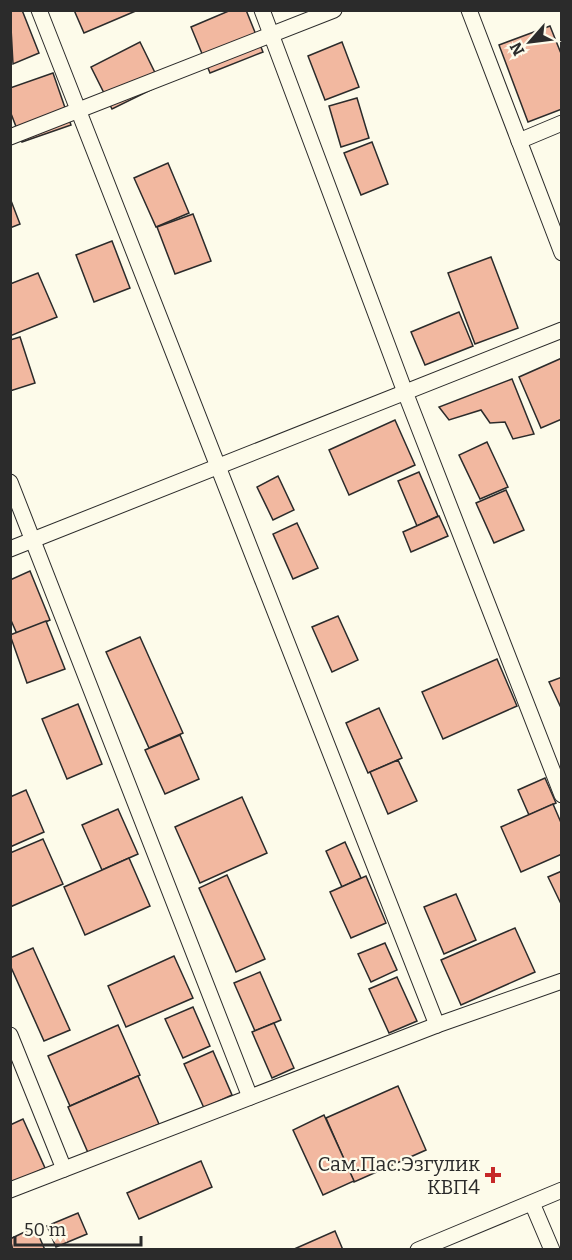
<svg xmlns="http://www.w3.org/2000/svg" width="572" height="1260" font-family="Bitter,serif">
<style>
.building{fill:#f2b8a0;stroke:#2b2b2b;stroke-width:1.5}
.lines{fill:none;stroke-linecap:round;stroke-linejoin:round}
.street-casing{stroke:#2b2b2b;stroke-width:17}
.street{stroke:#fdfbea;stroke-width:15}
.poi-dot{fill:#c62828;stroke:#fdfbea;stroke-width:2}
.labels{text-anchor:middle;stroke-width:4.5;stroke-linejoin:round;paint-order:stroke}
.poi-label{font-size:20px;fill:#2b2b2b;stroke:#fdfbea;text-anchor:end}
</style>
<rect width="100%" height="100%" fill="#fdfbea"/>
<g class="building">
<polygon points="10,10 22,10 39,53 13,64"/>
<polygon points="74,10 138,10 84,33"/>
<polygon points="231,10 246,10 263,52 210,73 191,27"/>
<polygon points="550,26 562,56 562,109 528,122 499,45"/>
<polygon points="140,42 161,85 112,109 91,67"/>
<polygon points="342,42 359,87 325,100 308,56"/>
<polygon points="53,73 71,125 22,142 10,111 10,88"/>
<polygon points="357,98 369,138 341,147 329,106"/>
<polygon points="372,142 388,184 361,195 344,153"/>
<polygon points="168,163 189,213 156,227 134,178"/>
<polygon points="10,198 20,224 10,228"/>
<polygon points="193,214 211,261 175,274 157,227"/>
<polygon points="112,241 130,288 94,302 76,255"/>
<polygon points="491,257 518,328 475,344 448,273"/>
<polygon points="38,273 57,317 10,336 10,284"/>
<polygon points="459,312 473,346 425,365 411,332"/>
<polygon points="20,337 35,383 10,391 10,340"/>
<polygon points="562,358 562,419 541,428 519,377"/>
<polygon points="512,379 534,434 513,439 505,422 490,423 481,410 449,420 439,407"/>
<polygon points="395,420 415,465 349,495 329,450"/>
<polygon points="487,442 508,487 480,499 459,455"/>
<polygon points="419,472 438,516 417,526 398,481"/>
<polygon points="278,476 294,510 273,520 257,487"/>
<polygon points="506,490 524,530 494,543 476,503"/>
<polygon points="439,516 448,536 411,552 403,532"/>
<polygon points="297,523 318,568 293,579 273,534"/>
<polygon points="30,571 50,620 17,634 10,618 10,580"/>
<polygon points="338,616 358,660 332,672 312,627"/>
<polygon points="46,621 65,669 27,683 10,635"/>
<polygon points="140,637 183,733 149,748 106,652"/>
<polygon points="497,659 517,706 443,739 422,692"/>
<polygon points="562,677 562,710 549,682"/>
<polygon points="78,704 102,764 67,779 42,719"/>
<polygon points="379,708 402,758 368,773 346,723"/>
<polygon points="180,735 199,779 165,794 145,750"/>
<polygon points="398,760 417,801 388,814 370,772"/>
<polygon points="545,778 556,803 529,815 518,790"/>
<polygon points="26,790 44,832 10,847 10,797"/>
<polygon points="242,797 267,853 200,883 175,827"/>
<polygon points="553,804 562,825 562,854 521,872 501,827"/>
<polygon points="118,809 138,854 102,870 82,825"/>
<polygon points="43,839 63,884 10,907 10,853"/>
<polygon points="345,842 361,878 342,887 326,851"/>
<polygon points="129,858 150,906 85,935 64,887"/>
<polygon points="562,871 562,906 548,877"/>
<polygon points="227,875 265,959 236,972 199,888"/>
<polygon points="366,876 386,923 351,938 330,892"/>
<polygon points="456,894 476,940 444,954 424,907"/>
<polygon points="515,928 535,972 461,1005 441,960"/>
<polygon points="385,943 397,970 371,982 358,954"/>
<polygon points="33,948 70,1030 44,1041 10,965 10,958"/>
<polygon points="174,956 193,998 126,1027 108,986"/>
<polygon points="260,972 281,1020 255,1031 234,983"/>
<polygon points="397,977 417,1021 389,1033 369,989"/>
<polygon points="193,1007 210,1046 183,1058 165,1019"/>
<polygon points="274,1023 294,1068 272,1078 252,1032"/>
<polygon points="118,1025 140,1075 70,1106 48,1056"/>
<polygon points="213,1051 232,1095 204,1108 184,1064"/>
<polygon points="138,1076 159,1124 89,1155 68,1107"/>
<polygon points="398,1086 426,1150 354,1182 326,1118"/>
<polygon points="324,1115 354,1181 323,1195 293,1130"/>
<polygon points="23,1119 45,1168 10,1184 10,1125"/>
<polygon points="201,1161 212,1187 139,1219 127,1193"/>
<polygon points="78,1213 87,1234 56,1247 47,1226"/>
<polygon points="35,1227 45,1250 13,1250 10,1239"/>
<polygon points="335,1231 343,1250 292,1250"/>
</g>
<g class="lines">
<g class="street-casing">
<g id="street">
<polyline points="39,10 437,1025"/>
<polyline points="262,10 405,392 562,795"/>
<polyline points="469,10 562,253"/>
<polyline points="10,137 334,10"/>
<polyline points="519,141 562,123"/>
<polyline points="10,482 250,1097"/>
<polyline points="10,549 562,330"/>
<polyline points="10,1035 64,1169"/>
<polyline points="10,1190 437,1025 562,981"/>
<polyline points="532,1203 552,1250"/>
<polyline points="418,1250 562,1190"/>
</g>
</g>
<use href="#street" class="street"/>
</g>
<path class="poi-dot" d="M490 1166h6v6h6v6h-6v6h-6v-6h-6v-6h6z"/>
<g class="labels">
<g class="poi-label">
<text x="480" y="1171">Сам.Пас.Эзгулик<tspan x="480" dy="23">КВП4</tspan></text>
</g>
</g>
<rect width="572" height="1260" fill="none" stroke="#2b2b2b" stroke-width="24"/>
<g transform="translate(530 42) rotate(242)" stroke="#fdfbea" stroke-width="4.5" paint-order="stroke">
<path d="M0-4.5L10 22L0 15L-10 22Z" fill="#2b2b2b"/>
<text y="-9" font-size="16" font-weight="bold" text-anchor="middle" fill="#2b2b2b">N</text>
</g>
<path d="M15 1236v9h126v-9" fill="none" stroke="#2b2b2b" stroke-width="3"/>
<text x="24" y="1236" font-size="18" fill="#2b2b2b" stroke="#fdfbea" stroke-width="4.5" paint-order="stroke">50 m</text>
</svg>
